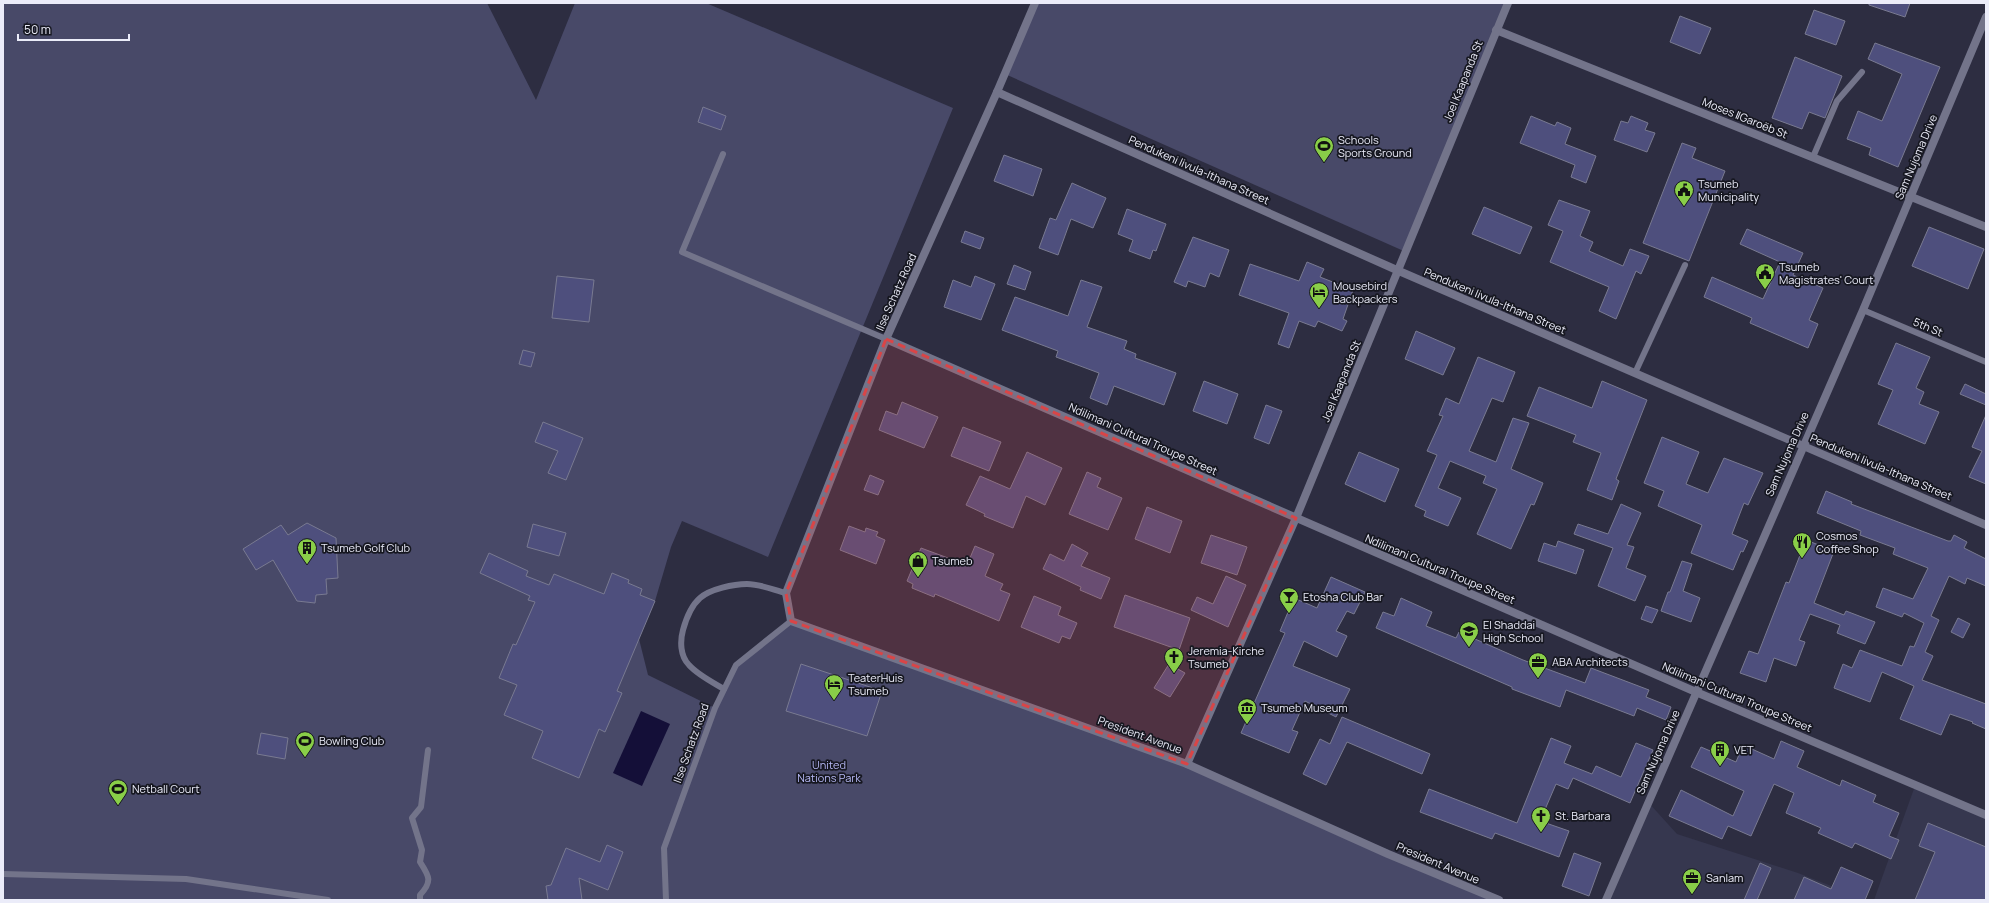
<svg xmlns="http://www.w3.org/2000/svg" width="1989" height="903" font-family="Manrope,sans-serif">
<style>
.built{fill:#36374f}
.green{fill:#484968}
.water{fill:#140f38}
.building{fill:#4e4f7d;stroke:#797a91}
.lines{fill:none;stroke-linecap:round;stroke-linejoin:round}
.service{stroke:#73748a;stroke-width:6}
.minor{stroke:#73748a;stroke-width:8}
.tertiary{stroke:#73748a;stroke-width:8}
.marked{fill:#d94547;fill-opacity:0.2;stroke:#d94547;stroke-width:3;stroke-dasharray:8 5;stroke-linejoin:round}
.labels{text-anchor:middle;stroke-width:3.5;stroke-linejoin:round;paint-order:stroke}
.street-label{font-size:11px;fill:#ebecf9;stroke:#161720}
.poi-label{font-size:11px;fill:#ebecf9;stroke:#161720;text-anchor:start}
.park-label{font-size:11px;fill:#b6b8f4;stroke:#161720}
</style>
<rect width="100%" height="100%" fill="#2d2d41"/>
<g class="built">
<polygon points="1915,786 1986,815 1986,900 1874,900"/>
<polygon points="1648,802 1677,834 1798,873 1867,900 1606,900"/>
</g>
<g class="green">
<polygon points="3,3 487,3 536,100 575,3 706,3 953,108 768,557 682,521 671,547 655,601 639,639 648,675 715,708 736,665 791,621 1187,764 1505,900 3,900"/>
<polygon points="1035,3 1501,3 1507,5 1406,252 1005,74"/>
</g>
<polygon class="water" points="641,711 670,724 642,786 613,773"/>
<g class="building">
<polygon points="1869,3 1910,3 1905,17 1869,5"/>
<polygon points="1814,10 1845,21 1836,45 1805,34"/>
<polygon points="1680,16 1711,28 1700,54 1670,42"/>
<polygon points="1875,43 1940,67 1898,167 1869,155 1871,148 1847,139 1858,111 1882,121 1902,74 1868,59"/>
<polygon points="1795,57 1842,76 1825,118 1809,112 1802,129 1772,118"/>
<polygon points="703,107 726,116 721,130 698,122"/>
<polygon points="1531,116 1555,126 1557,122 1571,128 1565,144 1596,156 1586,183 1571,177 1575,165 1520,143"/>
<polygon points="1631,116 1648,123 1645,130 1655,133 1647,152 1614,140 1621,121 1628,123"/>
<polygon points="1682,143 1696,148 1692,158 1725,171 1689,261 1643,243"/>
<polygon points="1004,155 1042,169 1033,196 994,181"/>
<polygon points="1072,183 1106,198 1093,228 1071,219 1058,255 1039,248 1050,218 1056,220"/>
<polygon points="1559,200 1590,211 1580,236 1593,242 1589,251 1623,266 1630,249 1649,256 1641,274 1636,271 1616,319 1599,311 1609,287 1550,262 1563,231 1548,225"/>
<polygon points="1484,207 1532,227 1520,254 1472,234"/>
<polygon points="1127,209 1166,224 1156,251 1153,250 1150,259 1129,251 1133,240 1118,234"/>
<polygon points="1929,227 1984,249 1968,289 1912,266"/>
<polygon points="1747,229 1803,253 1793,275 1823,288 1809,320 1818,324 1808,348 1750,323 1752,318 1704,297 1712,277 1763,299 1780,262 1740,244"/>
<polygon points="965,231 984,238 980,249 961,242"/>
<polygon points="1193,237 1229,250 1219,277 1210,273 1205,287 1188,281 1186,287 1174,282"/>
<polygon points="1307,262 1324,269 1320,277 1353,290 1343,319 1347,321 1342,331 1318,321 1315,327 1299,321 1289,348 1278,344 1289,313 1239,295 1250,264 1299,281"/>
<polygon points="1014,265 1031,272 1025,290 1007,284"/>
<polygon points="557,276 594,280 589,322 552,318"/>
<polygon points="975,276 995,284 981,320 944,307 953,280 971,287"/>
<polygon points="1081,280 1102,287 1087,327 1127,341 1124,349 1136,354 1135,358 1176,373 1164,405 1114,386 1107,405 1090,398 1099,373 1056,357 1058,351 1002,330 1015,297 1068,316"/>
<polygon points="1416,331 1455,348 1443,375 1405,359"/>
<polygon points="1896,343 1930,357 1916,388 1924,392 1919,404 1939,412 1925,444 1878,424 1893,390 1878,384"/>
<polygon points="523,350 535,353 531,367 519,364"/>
<polygon points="1478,357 1515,372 1503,402 1492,398 1469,451 1496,462 1513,418 1529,423 1511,469 1543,483 1534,505 1531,504 1511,549 1477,534 1497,489 1483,483 1486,476 1450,461 1438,488 1461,498 1448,526 1424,516 1426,511 1415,506 1437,455 1427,451 1443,416 1439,415 1446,398 1459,404"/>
<polygon points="1204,381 1238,394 1227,424 1193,411"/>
<polygon points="1602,381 1647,400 1616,479 1619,481 1612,500 1587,490 1601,453 1573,442 1576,435 1527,416 1539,387 1592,408"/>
<polygon points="1965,384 1986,394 1986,405 1960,394"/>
<polygon points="902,402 938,417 924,448 879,430 886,411 897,415"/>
<polygon points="1266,405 1282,411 1269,444 1254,438"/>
<polygon points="1986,415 1986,484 1969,477 1982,451 1972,447"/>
<polygon points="543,422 583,438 566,480 548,473 558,451 535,442"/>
<polygon points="963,427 1001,442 989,471 951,456"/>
<polygon points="1662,437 1699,452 1686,484 1708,493 1724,458 1763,473 1748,505 1744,503 1732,534 1748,541 1743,552 1741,551 1733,570 1691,553 1702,525 1658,506 1664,491 1644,483"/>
<polygon points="1027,452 1062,468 1045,505 1026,496 1013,528 984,516 985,514 966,505 980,476 1010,489"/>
<polygon points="1359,452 1399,469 1385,502 1345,484"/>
<polygon points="1087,472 1101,478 1097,487 1122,498 1108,530 1069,514"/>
<polygon points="870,475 884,481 878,495 864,490"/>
<polygon points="1826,491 1852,502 1851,504 1948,541 1951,541 1954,535 1967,542 1964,548 1986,559 1986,586 1967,578 1965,584 1949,576 1931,616 1939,620 1925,652 1933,656 1922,680 1986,704 1986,729 1972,723 1973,722 1950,714 1941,735 1900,719 1914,686 1882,672 1870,702 1834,688 1843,664 1852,668 1860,650 1902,666 1910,646 1914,647 1924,623 1904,613 1902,617 1876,607 1883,588 1913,599 1928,568 1893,554 1895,548 1860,535 1861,531 1817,513"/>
<polygon points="1621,504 1641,513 1627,545 1634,547 1626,568 1646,576 1635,601 1598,586 1613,548 1574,534 1578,524 1608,534"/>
<polygon points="1147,507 1182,521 1170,553 1135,539"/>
<polygon points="307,523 336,538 338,578 326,579 327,594 316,595 315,603 297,601 273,560 256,570 243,549 281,525 288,535"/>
<polygon points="533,524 566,533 559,556 527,547"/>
<polygon points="849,526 865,532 866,528 878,532 876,536 885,540 876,564 840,550"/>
<polygon points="1211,535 1247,547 1237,575 1201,563"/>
<polygon points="1806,540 1834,551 1814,603 1844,615 1846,611 1875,622 1865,644 1837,633 1840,625 1810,614 1799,640 1805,642 1796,666 1774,658 1766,682 1740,673 1749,651 1758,654 1786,582 1789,583"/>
<polygon points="1558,541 1584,550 1576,574 1538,561 1544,543 1556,547"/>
<polygon points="1072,544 1088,553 1081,566 1110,578 1101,599 1080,590 1081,587 1043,569 1050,554 1064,561"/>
<polygon points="975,546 994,554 985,576 1003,584 1000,590 1010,594 999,621 935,594 934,597 912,588 913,584 907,581 921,548 967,565"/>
<polygon points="489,553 528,571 526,576 549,585 554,574 604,594 612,573 629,580 628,583 642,589 640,595 655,601 617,691 622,693 605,732 599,729 579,778 532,758 543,731 504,715 517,685 499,678 513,644 516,645 535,602 528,600 530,596 480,573"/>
<polygon points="1682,561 1692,564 1683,591 1700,598 1691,622 1661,611 1668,592 1670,592"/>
<polygon points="1226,576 1246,585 1228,627 1191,610 1197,597 1213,604"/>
<polygon points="1331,577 1365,592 1354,614 1347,611 1336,631 1347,636 1337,657 1304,641 1293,666 1350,689 1336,717 1305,701 1292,730 1298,732 1289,753 1241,733 1285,633 1280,631 1294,598 1317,608"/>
<polygon points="1125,595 1190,618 1179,650 1114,627"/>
<polygon points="1034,596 1061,607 1058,615 1077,623 1070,639 1062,636 1059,643 1021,627"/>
<polygon points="1401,598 1432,612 1426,626 1456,638 1459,632 1523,660 1585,683 1591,668 1649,690 1646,697 1671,707 1666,720 1637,708 1634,716 1566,690 1560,707 1512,689 1512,687 1376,628 1383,612 1394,616"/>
<polygon points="1646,606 1658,610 1652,623 1641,619"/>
<polygon points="1958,618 1970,624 1963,638 1951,632"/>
<polygon points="801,664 882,691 867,736 786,711"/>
<polygon points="1169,664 1185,673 1170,697 1154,688"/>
<polygon points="1342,717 1430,754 1422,774 1347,742 1326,785 1303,774 1320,739 1330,744"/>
<polygon points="261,733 288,738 285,759 257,754"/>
<polygon points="1551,738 1571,746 1564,763 1592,774 1596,766 1621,777 1636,743 1653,750 1630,803 1573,778 1568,789 1556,784 1540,821 1569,831 1559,857 1495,833 1492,839 1420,812 1429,789 1517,823"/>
<polygon points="1781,741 1804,751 1797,767 1840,786 1842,780 1876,795 1873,802 1899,813 1889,836 1899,840 1891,859 1855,843 1852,848 1818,833 1821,828 1786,813 1794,793 1774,784 1751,836 1728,826 1722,839 1669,816 1681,790 1733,816 1744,791 1691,767 1701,747 1736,762 1743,745 1774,759"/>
<polygon points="1928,823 1986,847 1986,900 1915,900 1935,852 1919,846"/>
<polygon points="607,845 623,852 608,890 579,878 582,900 548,900 546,886 551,885 566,848 600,862"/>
<polygon points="1574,853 1601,863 1589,896 1562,886"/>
<polygon points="1760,863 1771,868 1757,900 1744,900"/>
<polygon points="1841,867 1873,881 1865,900 1794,900 1804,877 1831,889"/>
</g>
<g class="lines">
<g class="service">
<polyline points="723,154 682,252 886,339"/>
<polyline points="1813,157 1837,101 1862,72"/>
<polyline points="1863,310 1986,362"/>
<polyline points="1635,373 1685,265"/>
<path d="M724,689C712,682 698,675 689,665C680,656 680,641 683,630C686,619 692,605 700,598C710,589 734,584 747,584C760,584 774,590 786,593"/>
<polyline points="3,874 186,879 328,900"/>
<path d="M420,900V895C433,881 429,876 420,862L422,850L412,818L421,807L428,750"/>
<polyline points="666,900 664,848 715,708 736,665 791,621"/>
</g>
<g class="minor">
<polyline points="1035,3 997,92 886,339 786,593 791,621 1187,764 1388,854 1499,900"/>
<polyline points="1496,30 1986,227"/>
<polyline points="997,92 1399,271 1986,525"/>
<polyline points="886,339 1696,692 1986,815"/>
<polyline points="1187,764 1296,518 1508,3"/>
</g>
<polyline class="tertiary" points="1606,900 1863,310 1986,17"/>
</g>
<path class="marked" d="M886,339L1296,518L1187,764L791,621L786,593Z"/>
<defs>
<g id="stadium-pin" transform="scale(1)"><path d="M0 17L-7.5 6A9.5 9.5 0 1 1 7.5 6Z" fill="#89ce48" stroke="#161720"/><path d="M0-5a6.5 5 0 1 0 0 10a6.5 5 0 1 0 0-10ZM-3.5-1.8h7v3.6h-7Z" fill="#111"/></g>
<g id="civic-pin" transform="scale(1)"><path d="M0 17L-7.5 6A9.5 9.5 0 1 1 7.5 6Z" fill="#89ce48" stroke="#161720"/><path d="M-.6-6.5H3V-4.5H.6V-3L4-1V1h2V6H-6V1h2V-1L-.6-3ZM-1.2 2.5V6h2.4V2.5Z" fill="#111"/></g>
<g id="hotel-pin" transform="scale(1)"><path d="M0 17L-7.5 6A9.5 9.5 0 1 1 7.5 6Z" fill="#89ce48" stroke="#161720"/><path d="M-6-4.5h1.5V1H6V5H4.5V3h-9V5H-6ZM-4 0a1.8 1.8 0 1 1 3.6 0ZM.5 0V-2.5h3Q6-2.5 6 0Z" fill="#111"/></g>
<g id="restaurant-pin" transform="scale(1)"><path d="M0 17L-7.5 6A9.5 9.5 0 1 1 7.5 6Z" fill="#89ce48" stroke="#161720"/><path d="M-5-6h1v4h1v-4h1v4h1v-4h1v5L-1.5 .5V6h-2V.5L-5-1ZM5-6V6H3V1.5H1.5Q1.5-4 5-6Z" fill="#111"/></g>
<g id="building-pin" transform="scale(1)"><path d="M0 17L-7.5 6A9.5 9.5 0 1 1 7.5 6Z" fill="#89ce48" stroke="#161720"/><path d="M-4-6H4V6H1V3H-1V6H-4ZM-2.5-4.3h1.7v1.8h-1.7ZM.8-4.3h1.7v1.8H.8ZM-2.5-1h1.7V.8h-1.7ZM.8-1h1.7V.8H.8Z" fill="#111"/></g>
<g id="shop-pin" transform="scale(1)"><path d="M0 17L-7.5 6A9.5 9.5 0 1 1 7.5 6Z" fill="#89ce48" stroke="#161720"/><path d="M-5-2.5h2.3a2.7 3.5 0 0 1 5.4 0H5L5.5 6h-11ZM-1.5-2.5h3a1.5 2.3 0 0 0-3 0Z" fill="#111"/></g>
<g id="bar-pin" transform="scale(1)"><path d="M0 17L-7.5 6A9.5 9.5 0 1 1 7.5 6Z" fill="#89ce48" stroke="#161720"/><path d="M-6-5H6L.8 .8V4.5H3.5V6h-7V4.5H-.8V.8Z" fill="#111"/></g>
<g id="school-pin" transform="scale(1)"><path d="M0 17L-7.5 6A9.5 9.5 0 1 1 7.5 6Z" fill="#89ce48" stroke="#161720"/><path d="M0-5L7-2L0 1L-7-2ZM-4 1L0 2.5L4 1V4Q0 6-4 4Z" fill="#111"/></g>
<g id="church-pin" transform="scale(1)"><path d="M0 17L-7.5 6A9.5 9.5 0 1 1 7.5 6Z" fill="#89ce48" stroke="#161720"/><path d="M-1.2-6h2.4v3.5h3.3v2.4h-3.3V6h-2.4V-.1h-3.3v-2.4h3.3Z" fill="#111"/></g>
<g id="office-pin" transform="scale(1)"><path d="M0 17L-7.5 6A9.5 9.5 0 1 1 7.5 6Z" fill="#89ce48" stroke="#161720"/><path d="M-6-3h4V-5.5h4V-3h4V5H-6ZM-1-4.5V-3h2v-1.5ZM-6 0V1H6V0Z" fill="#111"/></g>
<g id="museum-pin" transform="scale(1)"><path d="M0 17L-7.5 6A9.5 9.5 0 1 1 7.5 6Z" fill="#89ce48" stroke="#161720"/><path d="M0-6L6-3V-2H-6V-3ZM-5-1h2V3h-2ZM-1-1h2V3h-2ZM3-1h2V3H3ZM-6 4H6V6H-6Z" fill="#111"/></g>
</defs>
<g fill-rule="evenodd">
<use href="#stadium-pin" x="1324" y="146"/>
<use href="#civic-pin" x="1684" y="190"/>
<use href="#civic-pin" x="1765" y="273"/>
<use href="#hotel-pin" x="1319" y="292"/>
<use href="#restaurant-pin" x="1802" y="542"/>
<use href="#building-pin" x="307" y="548"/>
<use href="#shop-pin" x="918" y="561"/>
<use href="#bar-pin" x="1289" y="597"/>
<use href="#school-pin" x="1469" y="631"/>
<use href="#church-pin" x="1174" y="657"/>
<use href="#office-pin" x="1538" y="662"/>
<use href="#hotel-pin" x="834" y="684"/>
<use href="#museum-pin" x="1247" y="708"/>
<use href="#stadium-pin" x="305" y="741"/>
<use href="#building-pin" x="1720" y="750"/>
<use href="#stadium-pin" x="118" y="789"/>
<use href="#church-pin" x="1541" y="816"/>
<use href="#office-pin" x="1692" y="878"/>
</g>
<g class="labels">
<g class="street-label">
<text transform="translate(1463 81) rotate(-68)" y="4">Joel Kaapanda St</text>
<text transform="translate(1745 118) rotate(22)" y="4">Moses ǁGaroëb St</text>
<text transform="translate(1916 157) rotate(-67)" y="4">Sam Nujoma Drive</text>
<text transform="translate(1199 170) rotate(24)" y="4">Pendukeni Iivula-Ithana Street</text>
<text transform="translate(896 292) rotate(-66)" y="4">Ilse Schatz Road</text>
<text transform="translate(1495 301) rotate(23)" y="4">Pendukeni Iivula-Ithana Street</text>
<text transform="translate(1928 327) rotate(23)" y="4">5th St</text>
<text transform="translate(1341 381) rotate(-68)" y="4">Joel Kaapanda St</text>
<text transform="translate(1143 439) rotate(24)" y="4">Ndilimani Cultural Troupe Street</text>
<text transform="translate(1787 454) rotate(-66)" y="4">Sam Nujoma Drive</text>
<text transform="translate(1881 467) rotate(23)" y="4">Pendukeni Iivula-Ithana Street</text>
<text transform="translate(1440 569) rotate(23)" y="4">Ndilimani Cultural Troupe Street</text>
<text transform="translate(1737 697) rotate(23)" y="4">Ndilimani Cultural Troupe Street</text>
<text transform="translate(1140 735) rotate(20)" y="4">President Avenue</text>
<text transform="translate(691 743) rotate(-70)" y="4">Ilse Schatz Road</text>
<text transform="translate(1658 752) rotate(-66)" y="4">Sam Nujoma Drive</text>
<text transform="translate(1438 863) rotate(23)" y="4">President Avenue</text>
</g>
<g class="poi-label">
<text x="1338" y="144">Schools<tspan x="1338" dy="13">Sports Ground</tspan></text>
<text x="1698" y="188">Tsumeb<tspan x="1698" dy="13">Municipality</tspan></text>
<text x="1779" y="271">Tsumeb<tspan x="1779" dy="13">Magistrates' Court</tspan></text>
<text x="1333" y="290">Mousebird<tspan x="1333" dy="13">Backpackers</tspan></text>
<text x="1816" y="540">Cosmos<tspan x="1816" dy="13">Coffee Shop</tspan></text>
<text x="321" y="552">Tsumeb Golf Club</text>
<text x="932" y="565">Tsumeb</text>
<text x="1303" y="601">Etosha Club Bar</text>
<text x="1483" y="629">El Shaddai<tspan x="1483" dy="13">High School</tspan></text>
<text x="1188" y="655">Jeremia-Kirche<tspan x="1188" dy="13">Tsumeb</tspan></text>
<text x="1552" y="666">ABA Architects</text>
<text x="848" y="682">TeaterHuis<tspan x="848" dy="13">Tsumeb</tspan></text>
<text x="1261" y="712">Tsumeb Museum</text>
<text x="319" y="745">Bowling Club</text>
<text x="1734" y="754">VET</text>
<text x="132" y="793">Netball Court</text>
<text x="1555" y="820">St. Barbara</text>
<text x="1706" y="882">Sanlam</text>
</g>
<g class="park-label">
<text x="829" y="769">United<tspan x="829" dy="13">Nations Park</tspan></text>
</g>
</g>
<rect width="1989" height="903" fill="none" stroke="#ebecf9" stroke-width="8"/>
<path d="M18 34v6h111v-6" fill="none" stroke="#ebecf9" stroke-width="2"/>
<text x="24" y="34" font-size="12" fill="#ebecf9" stroke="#161720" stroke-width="3" paint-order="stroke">50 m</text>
</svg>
